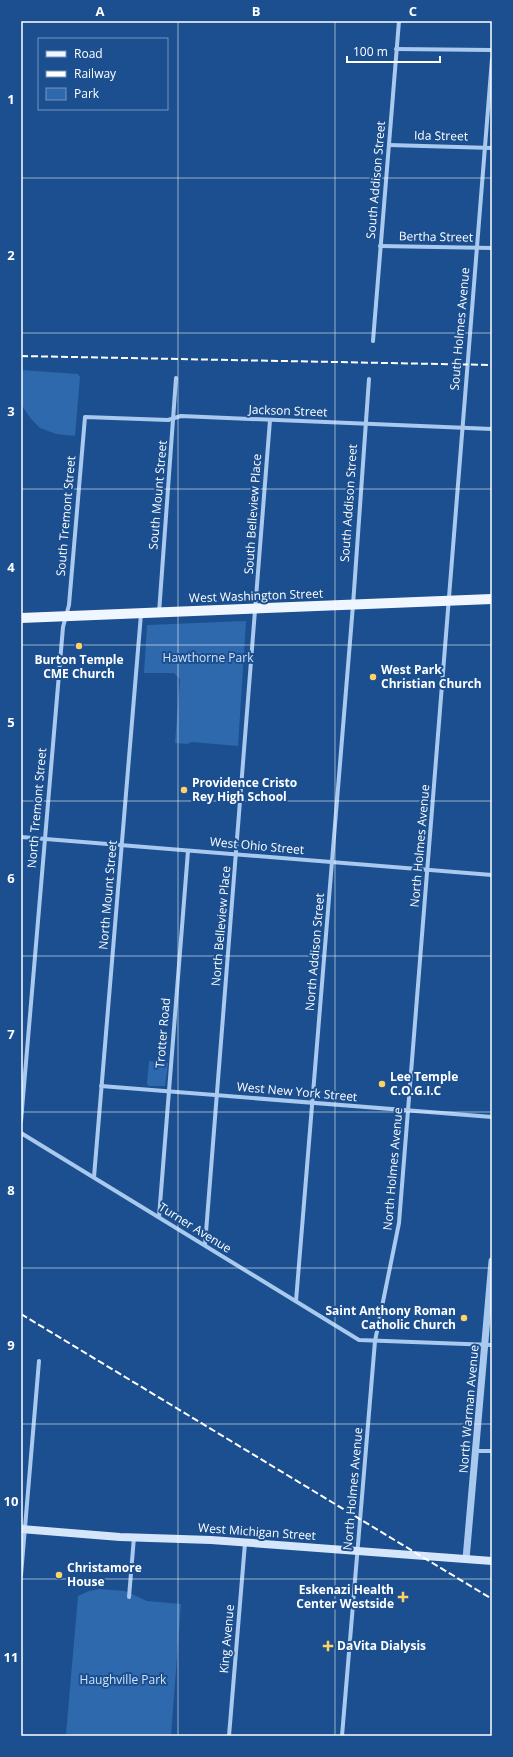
<svg xmlns="http://www.w3.org/2000/svg" width="513" height="1757" font-family="'Open Sans',sans-serif">
<style>
.green{fill:#2e69ad}
.lines{fill:none;stroke-linecap:round;stroke-linejoin:round}
.minor{stroke:#a9c9ee;stroke-width:4}
.tertiary{stroke:#a9c9ee;stroke-width:7}
.secondary{stroke:#d6e6fa;stroke-width:8}
.primary{stroke:#f0f6ff;stroke-width:10}
.rail{stroke:#fff;stroke-width:2;stroke-dasharray:7 3;stroke-linecap:butt}
.grid{fill:none;stroke:#fff;stroke-width:1;stroke-opacity:0.55}
.poi-dot{fill:#ffd166;stroke:#1b4f8f;stroke-width:1.5}
.labels{text-anchor:middle;stroke-width:4;stroke-linejoin:round;paint-order:stroke}
.street-label{font-size:12px;fill:#fff;stroke:#1b4f8f}
.park-label{font-size:12px;fill:#cfe3fa;stroke:#1b4f8f}
.poi-label{font-size:12px;font-weight:bold;fill:#fff;stroke:#1b4f8f;text-anchor:start}
.neatline{fill:none;stroke:#fff;stroke-width:1.5}
.grid-label{font-size:13px;text-anchor:middle;font-weight:bold;fill:#fff}
</style>
<rect width="100%" height="100%" fill="#1b4f8f"/>
<g class="green">
<polygon points="21,370 78,374 80,377 75,436 56,434 40,428 31,419 21,404"/>
<polygon points="246,621 238,746 192,742 187,744 175,743 180,679 174,673 144,673 147,625"/>
<polygon points="149,1061 168,1063 165,1086 149,1086 147,1084"/>
<polygon points="99,1589 125,1591 147,1601 181,1604 171,1736 85,1736 66,1734 78,1596 89,1591"/>
</g>
<g class="lines">
<g class="minor">
<polyline points="396,49 492,50"/>
<polyline points="389,145 492,148"/>
<polyline points="380,246 492,248"/>
<polyline points="373,341 399,21"/>
<polyline points="159,613 176,378"/>
<polyline points="21,837 492,875"/>
<polyline points="101,1086 492,1117"/>
<polyline points="21,1121 63,627 69,605 85,417 168,420 181,416 492,429"/>
<polyline points="21,1133 359,1340 492,1345"/>
<polyline points="94,1177 141,614"/>
<polyline points="159,1217 188,851"/>
<polyline points="205,1245 270,420"/>
<polyline points="296,1301 353,605 369,379"/>
<polyline points="476,1451 492,1451"/>
<polyline points="21,1575 39,1361"/>
<polyline points="129,1597 134,1537"/>
<polyline points="229,1736 245,1543"/>
<polyline points="342,1736 375,1341 399,1223 492,59"/>
</g>
<polyline class="tertiary" points="466,1559 492,1261"/>
<polyline class="secondary" points="21,1529 120,1537 211,1540 492,1561"/>
<polyline class="primary" points="21,618 492,599"/>
<g class="rail">
<polyline points="21,356 492,365"/>
<polyline points="21,1314 492,1599"/>
</g>
</g>
<path class="grid" d="M178,21V1736M335,21V1736M21,178H492M21,333H492M21,489H492M21,645H492M21,801H492M21,956H492M21,1112H492M21,1268H492M21,1424H492M21,1579H492"/>
<g class="poi-dot">
<circle cx="79" cy="646" r="4"/>
<circle cx="373" cy="677" r="4"/>
<circle cx="184" cy="790" r="4"/>
<circle cx="382" cy="1084" r="4"/>
<circle cx="464" cy="1318" r="4"/>
<circle cx="59" cy="1575" r="4"/>
<path d="M401 1591h4v4h4v4h-4v4h-4v-4h-4v-4h4z"/>
<path d="M326 1640h4v4h4v4h-4v4h-4v-4h-4v-4h4z"/>
</g>
<g class="labels">
<g class="street-label">
<text transform="translate(441 136) rotate(1)" y="4">Ida Street</text>
<text transform="translate(376 180) rotate(-85)" y="4">South Addison Street</text>
<text transform="translate(436 237) rotate(1)" y="4">Bertha Street</text>
<text transform="translate(460 329) rotate(-85)" y="4">South Holmes Avenue</text>
<text transform="translate(288 411) rotate(2)" y="4">Jackson Street</text>
<text transform="translate(158 495) rotate(-85)" y="4">South Mount Street</text>
<text transform="translate(349 503) rotate(-86)" y="4">South Addison Street</text>
<text transform="translate(253 514) rotate(-86)" y="4">South Belleview Place</text>
<text transform="translate(66 516) rotate(-85)" y="4">South Tremont Street</text>
<text transform="translate(256 596) rotate(-2)" y="4">West Washington Street</text>
<text transform="translate(37 808) rotate(-85)" y="4">North Tremont Street</text>
<text transform="translate(257 846) rotate(5)" y="4">West Ohio Street</text>
<text transform="translate(420 846) rotate(-85)" y="4">North Holmes Avenue</text>
<text transform="translate(108 895) rotate(-85)" y="4">North Mount Street</text>
<text transform="translate(221 926) rotate(-85)" y="4">North Belleview Place</text>
<text transform="translate(315 952) rotate(-85)" y="4">North Addison Street</text>
<text transform="translate(163 1033) rotate(-85)" y="4">Trotter Road</text>
<text transform="translate(297 1092) rotate(5)" y="4">West New York Street</text>
<text transform="translate(393 1169) rotate(-85)" y="4">North Holmes Avenue</text>
<text transform="translate(195 1228) rotate(32)" y="4">Turner Avenue</text>
<text transform="translate(469 1409) rotate(-85)" y="4">North Warman Avenue</text>
<text transform="translate(353 1489) rotate(-85)" y="4">North Holmes Avenue</text>
<text transform="translate(257 1532) rotate(4)" y="4">West Michigan Street</text>
<text transform="translate(227 1639) rotate(-85)" y="4">King Avenue</text>
</g>
<g class="park-label">
<text x="208" y="662">Hawthorne Park</text>
<text x="123" y="1684">Haughville Park</text>
</g>
<g class="poi-label">
<text x="79" y="664" text-anchor="middle">Burton Temple<tspan x="79" dy="14">CME Church</tspan></text>
<text x="381" y="674">West Park<tspan x="381" dy="14">Christian Church</tspan></text>
<text x="192" y="787">Providence Cristo<tspan x="192" dy="14">Rey High School</tspan></text>
<text x="390" y="1081">Lee Temple<tspan x="390" dy="14">C.O.G.I.C</tspan></text>
<text x="456" y="1315" text-anchor="end">Saint Anthony Roman<tspan x="456" dy="14">Catholic Church</tspan></text>
<text x="67" y="1572">Christamore<tspan x="67" dy="14">House</tspan></text>
<text x="394" y="1594" text-anchor="end">Eskenazi Health<tspan x="394" dy="14">Center Westside</tspan></text>
<text x="337" y="1650">DaVita Dialysis</text>
</g>
</g>
<rect width="513" height="1757" fill="none" stroke="#1b4f8f" stroke-width="44"/>
<rect x="38" y="38" width="130" height="72" fill="#1b4f8f" stroke="#7695bc"/>
<rect x="46" y="51" width="20" height="6" fill="#f0f6ff" stroke="#7695bc"/>
<text x="74" y="58" font-size="12" fill="#ffffff">Road</text>
<rect x="46" y="71" width="20" height="6" fill="#ffffff" stroke="#7695bc"/>
<text x="74" y="78" font-size="12" fill="#ffffff">Railway</text>
<rect x="46" y="88" width="20" height="12" fill="#2e69ad" stroke="#7695bc"/>
<text x="74" y="98" font-size="12" fill="#ffffff">Park</text>
<path d="M347 56v6h93v-6" fill="none" stroke="#ffffff" stroke-width="2"/>
<text x="353" y="56" font-size="12" fill="#ffffff" stroke="#1b4f8f" stroke-width="3" paint-order="stroke">100 m</text>
<rect x="22" y="22" width="469" height="1713" class="neatline"/>
<g class="grid-label">
<text x="100" y="16">A</text>
<text x="256" y="16">B</text>
<text x="413" y="16">C</text>
<text x="11" y="104">1</text>
<text x="11" y="260">2</text>
<text x="11" y="416">3</text>
<text x="11" y="572">4</text>
<text x="11" y="727">5</text>
<text x="11" y="883">6</text>
<text x="11" y="1039">7</text>
<text x="11" y="1195">8</text>
<text x="11" y="1350">9</text>
<text x="11" y="1506">10</text>
<text x="11" y="1662">11</text>
</g>
</svg>
